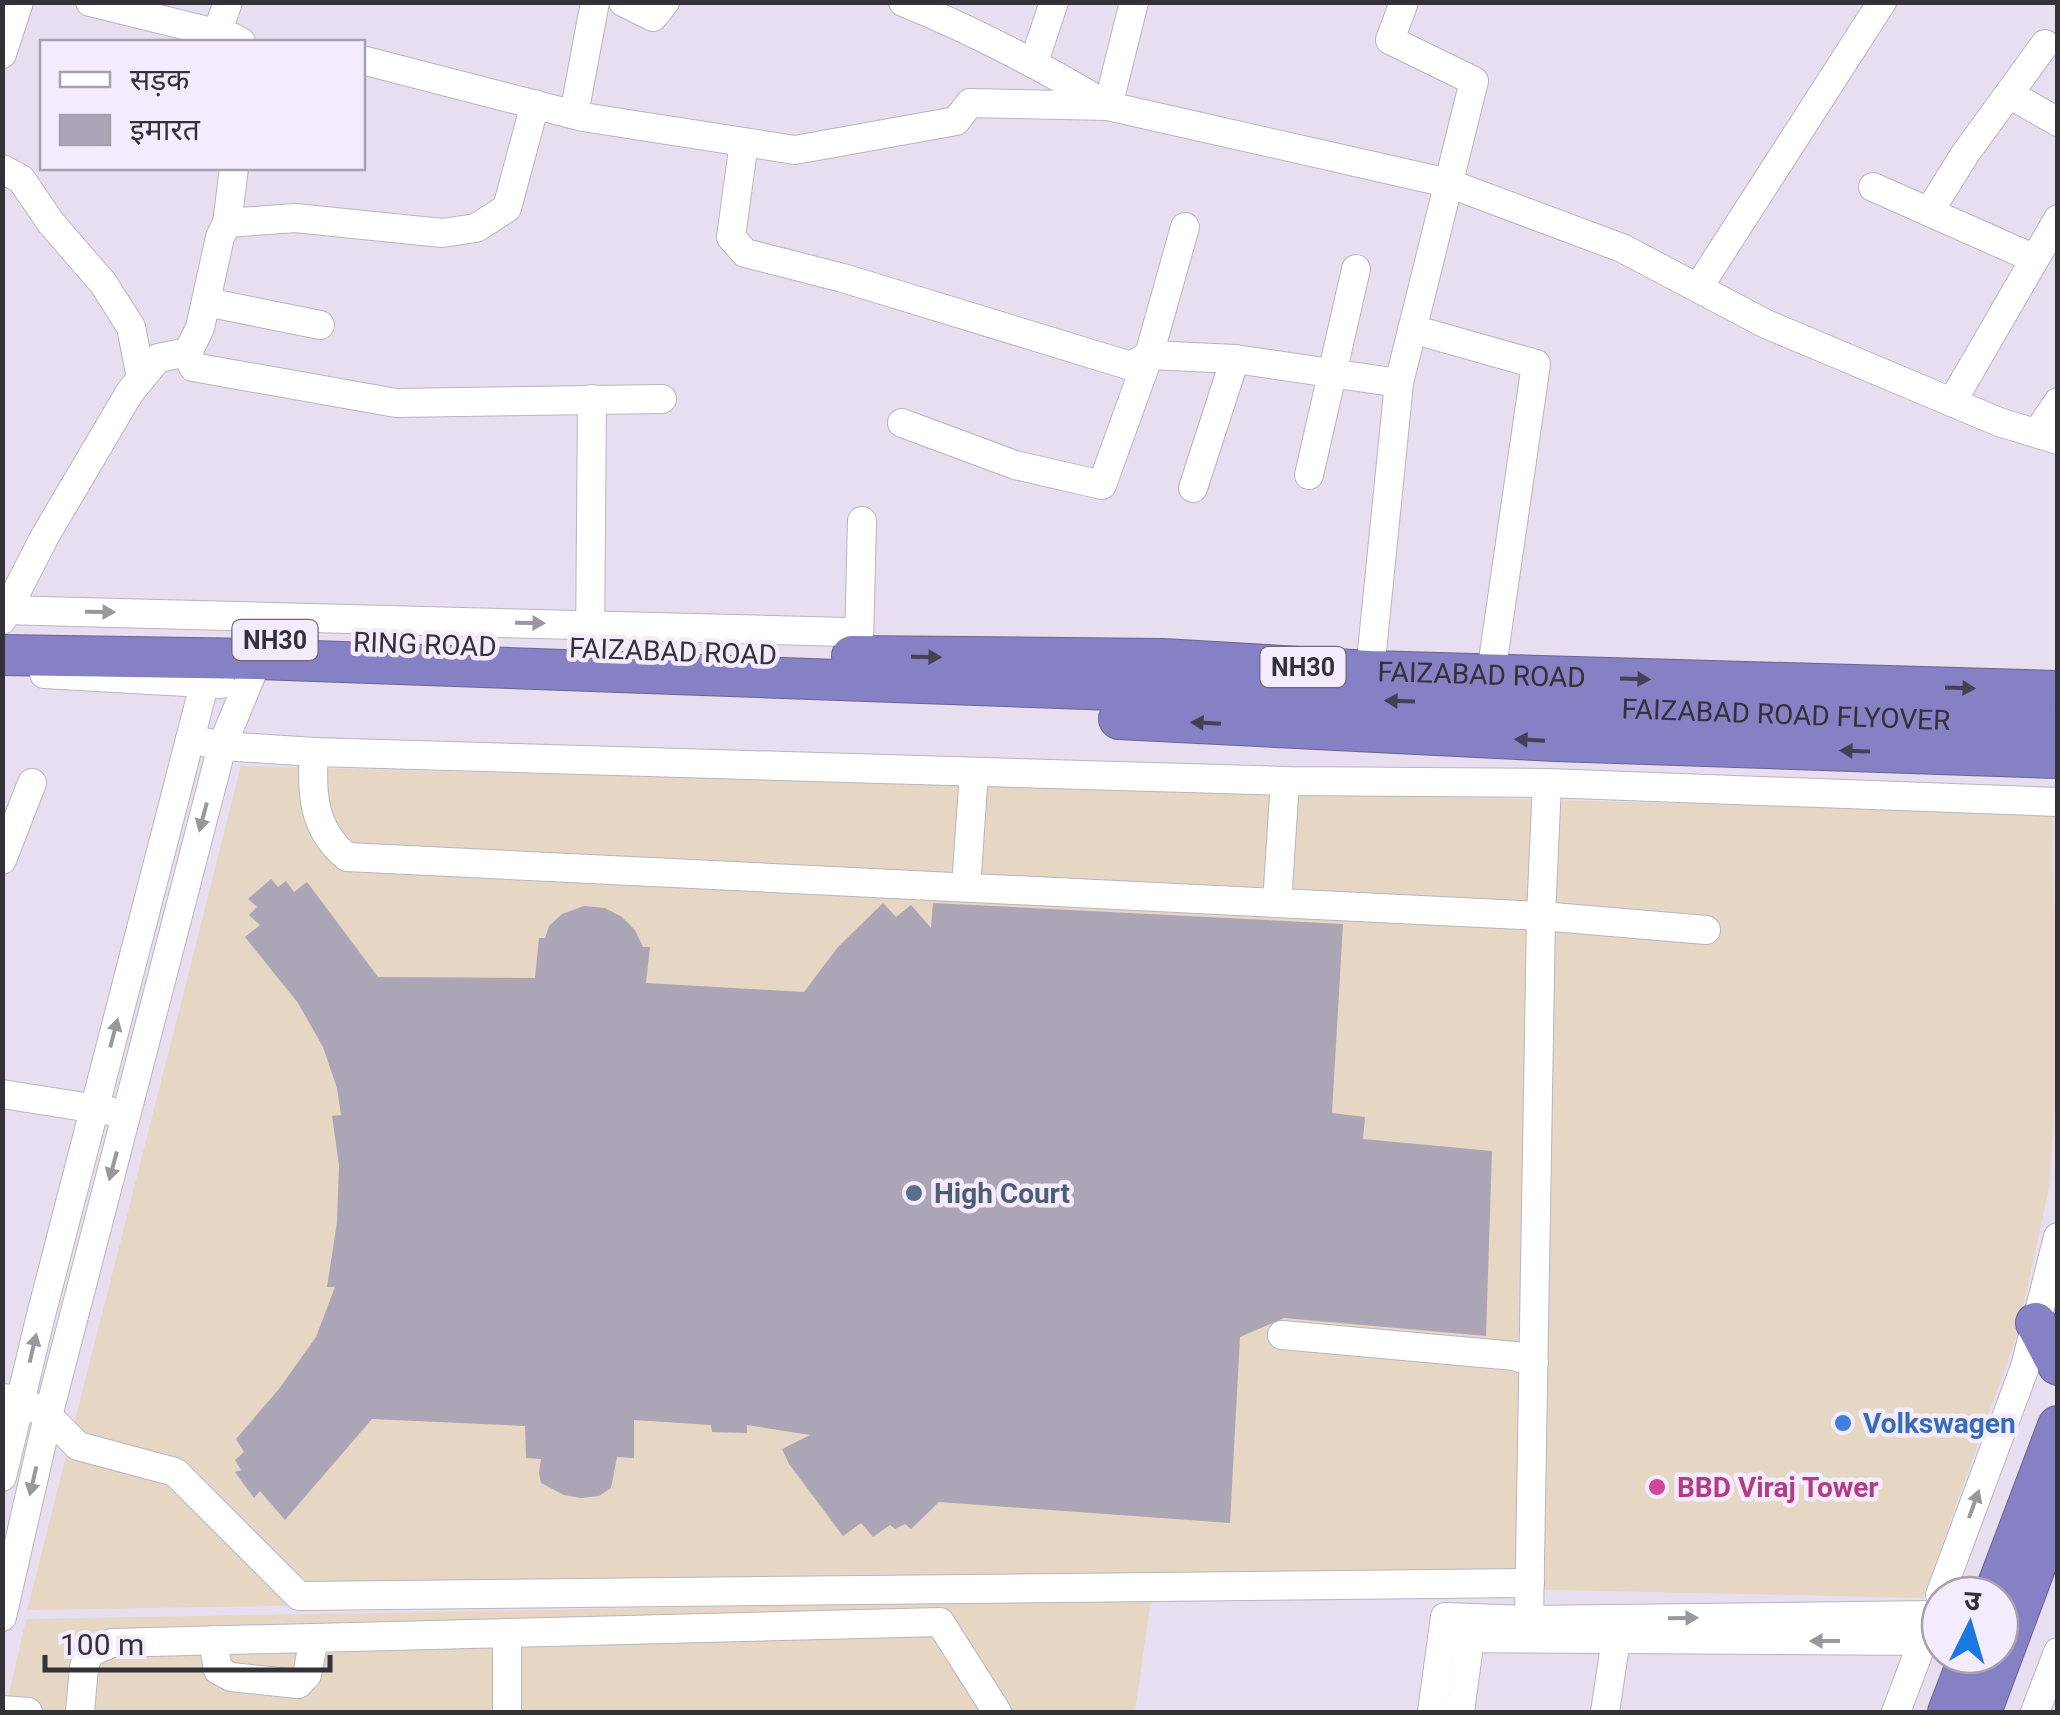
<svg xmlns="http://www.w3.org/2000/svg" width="2060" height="1715" font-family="Roboto,'Noto Sans Devanagari',sans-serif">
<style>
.commercial{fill:#e6d6c4}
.building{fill:#aca5b5}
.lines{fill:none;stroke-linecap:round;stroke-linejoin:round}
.minor-casing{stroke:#bab3c3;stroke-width:30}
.highway-casing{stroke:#696493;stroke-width:42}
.minor{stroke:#fff;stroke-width:28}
.highway{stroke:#8680c4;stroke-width:40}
.oneway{fill:#9a989c}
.oneway2{fill:#444154}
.service-dot{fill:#5c6f8a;stroke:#f4ecfd;stroke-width:4}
.shop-dot{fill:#3f7fe0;stroke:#f4ecfd;stroke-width:4}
.hotel-dot{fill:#d1479c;stroke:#f4ecfd;stroke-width:4}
.labels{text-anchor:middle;stroke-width:9;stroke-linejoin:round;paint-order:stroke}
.shield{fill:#f4ecfd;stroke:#6e6973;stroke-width:2.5}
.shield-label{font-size:25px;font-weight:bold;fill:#343138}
.street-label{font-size:28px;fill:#343138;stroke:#f4ecfd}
.service-label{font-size:28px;font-weight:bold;fill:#4e5e75;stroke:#f4ecfd;text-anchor:start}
.shop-label{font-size:28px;font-weight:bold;fill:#366cbe;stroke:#f4ecfd;text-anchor:start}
.hotel-label{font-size:28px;font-weight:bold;fill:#b23c85;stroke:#f4ecfd;text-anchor:start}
</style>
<rect width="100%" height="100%" fill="#e7dff0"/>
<g class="commercial">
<polygon points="241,766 2052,813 2058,1060 2049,1188 2017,1335 1923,1598 1426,1587 27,1610"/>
<polygon points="1151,1599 1135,1712 5,1712 26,1619"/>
</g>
<polygon class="building" points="271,879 278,887 286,881 294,892 307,882 378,977 535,978 539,938 545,938 549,926 562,914 584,906 605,908 622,917 635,930 643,947 650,947 646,983 804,992 838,947 883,903 896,917 911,905 931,928 933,903 1343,924 1332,1113 1365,1117 1363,1139 1492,1151 1486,1336 1284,1318 1240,1337 1230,1523 939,1502 911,1529 905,1524 895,1529 890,1525 873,1537 861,1523 843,1536 789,1464 782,1449 810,1435 747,1425 747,1433 712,1432 711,1425 634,1420 634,1458 617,1457 611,1488 599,1496 581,1498 564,1495 541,1483 539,1473 541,1459 526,1458 525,1426 372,1419 285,1520 260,1491 254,1498 235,1472 241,1470 235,1460 244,1452 236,1439 279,1389 316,1337 335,1287 327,1287 337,1222 339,1165 332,1116 341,1115 337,1088 323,1047 298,1003 245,937 260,925 249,915 257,907 248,899"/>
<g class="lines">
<g class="minor-casing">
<g id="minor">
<polyline points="90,2 232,37 241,42"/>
<polyline points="623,2 653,17 665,2"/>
<path d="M903,2C975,31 1041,66 1108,106L1134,2"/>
<polyline points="217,33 228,2"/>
<polyline points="2,54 19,2"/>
<polyline points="362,60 583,117 795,150 956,121 970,103 1108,106 1448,183 1622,248 1766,324 1999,422 2058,440"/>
<polyline points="1034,62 1054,2"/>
<polyline points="2009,94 2058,122"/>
<polyline points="574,114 595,2"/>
<polyline points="744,142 731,237 745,253 843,278 1131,366 1149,355 1185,227"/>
<polyline points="234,168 227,223 220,237 200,328 188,352 193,367 396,403 662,399"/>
<polyline points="2,169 21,179 51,223 103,283 131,327 141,378"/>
<polyline points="1873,187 2033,258"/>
<polyline points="1929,212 1965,154 2045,44"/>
<polyline points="227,223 295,218 442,233 476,228 507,208 535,104"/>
<polyline points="1698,288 1882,2"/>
<polyline points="206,302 320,325"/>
<polyline points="1412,329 1536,364 1491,674"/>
<polyline points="1952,402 2058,219"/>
<polyline points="902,423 1015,465 1102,485 1149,355 1235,359 1399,383"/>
<polyline points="2037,433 2058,402"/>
<polyline points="1309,475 1356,269"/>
<polyline points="1193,488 1235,359"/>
<polyline points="2,610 846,632 874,656"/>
<polyline points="2,620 45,536 130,392 158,358 188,352"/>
<polyline points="859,643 862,521"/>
<polyline points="590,648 592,399"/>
<polyline points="1370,671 1399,383 1474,81 1390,40 1404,2"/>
<polyline points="44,674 221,684"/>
<polyline points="190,739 222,746 314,752 1285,781 1547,783 2058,802"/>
<path d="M314,752C311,793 313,830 347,857L1541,916L1706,930"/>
<polyline points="2,860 32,783"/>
<polyline points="966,887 974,772"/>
<polyline points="1277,903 1285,781"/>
<polyline points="2,1094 110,1111"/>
<polyline points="1282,1335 1515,1356 1534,1363"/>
<polyline points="2,1398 21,1400 48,1416 78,1446 175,1472 299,1596 1530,1583"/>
<polyline points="2,1477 40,1319 211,658"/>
<polyline points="1940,1595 2025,1367 2058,1237"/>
<polyline points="2,1617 48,1416 222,746 258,659"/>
<polyline points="1529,1620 1541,916 1547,783"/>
<polyline points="507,1633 507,1712"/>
<polyline points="1442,1638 1923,1641"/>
<polyline points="213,1640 218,1670 231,1677 298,1684 307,1675 314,1638"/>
<polyline points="2,1710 28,1712"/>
<polyline points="80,1712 84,1667 89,1653 112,1643 940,1622 997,1712"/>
<polyline points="1432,1712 1445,1617 1529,1620 1933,1615"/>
<polyline points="1460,1712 1472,1623"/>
<polyline points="1605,1712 1616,1639"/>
<polyline points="1896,1712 1929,1625"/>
<polyline points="2035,1712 2058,1652"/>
</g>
</g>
<g class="highway-casing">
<g id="highway">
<path id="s1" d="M2,655L258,659L2058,724"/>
<path id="s2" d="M852,656L1162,659L1370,671L2058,691"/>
<polyline points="1119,719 1556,741 2058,758"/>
<polyline points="2036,1323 2058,1365"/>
<polyline points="1994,1595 2058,1426"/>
<polyline points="1948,1712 1970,1655"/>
<polyline points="1981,1712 2058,1506"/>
</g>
</g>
<use href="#minor" class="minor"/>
<use href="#highway" class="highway"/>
</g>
<defs><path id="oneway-solid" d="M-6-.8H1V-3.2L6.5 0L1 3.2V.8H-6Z" transform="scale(2.5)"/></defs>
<g class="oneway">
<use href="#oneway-solid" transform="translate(100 612) rotate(1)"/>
<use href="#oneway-solid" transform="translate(530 623) rotate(1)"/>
<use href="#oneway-solid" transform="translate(203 817) rotate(105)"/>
<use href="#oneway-solid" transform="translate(114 1033) rotate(-75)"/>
<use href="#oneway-solid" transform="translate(113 1166) rotate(105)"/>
<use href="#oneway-solid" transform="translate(33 1348) rotate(-77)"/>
<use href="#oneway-solid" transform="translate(33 1481) rotate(103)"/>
<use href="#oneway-solid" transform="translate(1974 1504) rotate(-70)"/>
<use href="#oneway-solid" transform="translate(1683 1618) rotate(-1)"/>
<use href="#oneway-solid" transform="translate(1825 1641) rotate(-180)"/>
</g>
<g class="oneway2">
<use href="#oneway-solid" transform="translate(926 657) rotate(1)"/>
<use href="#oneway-solid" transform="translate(1635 679) rotate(2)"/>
<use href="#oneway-solid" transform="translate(1960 688) rotate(2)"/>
<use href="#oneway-solid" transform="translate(1400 701) rotate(-178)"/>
<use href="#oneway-solid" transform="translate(1206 723) rotate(-177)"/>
<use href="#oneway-solid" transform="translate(1530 740) rotate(-177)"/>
<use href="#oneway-solid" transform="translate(1855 751) rotate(-178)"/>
</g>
<circle class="service-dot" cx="914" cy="1193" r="10"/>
<circle class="shop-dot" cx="1843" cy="1423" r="10"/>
<circle class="hotel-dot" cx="1657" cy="1487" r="10"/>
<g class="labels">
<g class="shield">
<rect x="232.5" y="620" width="85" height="40" rx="8"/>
<rect x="1260.5" y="647" width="85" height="40" rx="8"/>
</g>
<g class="shield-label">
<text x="275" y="649">NH30</text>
<text x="1303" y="676">NH30</text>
</g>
<g class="street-label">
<text transform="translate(425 644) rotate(2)" y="10">RING ROAD</text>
<text transform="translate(673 651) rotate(2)" y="10">FAIZABAD ROAD</text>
<text dy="10" stroke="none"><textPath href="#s2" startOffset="630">FAIZABAD ROAD</textPath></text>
<text dy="10" stroke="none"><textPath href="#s1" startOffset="1785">FAIZABAD ROAD FLYOVER</textPath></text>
</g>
<g class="service-label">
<text x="934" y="1203">High Court</text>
</g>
<g class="shop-label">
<text x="1863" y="1433">Volkswagen</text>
</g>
<g class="hotel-label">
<text x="1677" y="1497">BBD Viraj Tower</text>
</g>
</g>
<rect width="2060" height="1715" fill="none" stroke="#343138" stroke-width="10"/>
<rect x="40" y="40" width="325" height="130" fill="#f4ecfd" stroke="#a7a1ae" stroke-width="2.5"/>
<rect x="60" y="72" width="50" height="15" fill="#ffffff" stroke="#a7a1ae" stroke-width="2.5"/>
<text x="130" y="90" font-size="30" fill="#343138">सड़क</text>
<rect x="60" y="115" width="50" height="30" fill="#aca5b5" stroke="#a7a1ae" stroke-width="2.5"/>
<text x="130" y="140" font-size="30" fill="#343138">इमारत</text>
<g transform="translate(1970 1625) rotate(5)"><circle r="48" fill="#f4ecfd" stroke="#a7a1ae" stroke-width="2.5"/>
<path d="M0-8L18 38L0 25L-18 38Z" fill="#1879e2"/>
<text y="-15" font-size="28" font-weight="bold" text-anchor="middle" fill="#343138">उ</text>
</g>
<path d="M45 1655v15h285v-15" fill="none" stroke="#343138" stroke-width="5"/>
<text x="60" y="1655" font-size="30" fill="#343138" stroke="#f4ecfd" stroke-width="8" paint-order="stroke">100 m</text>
</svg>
